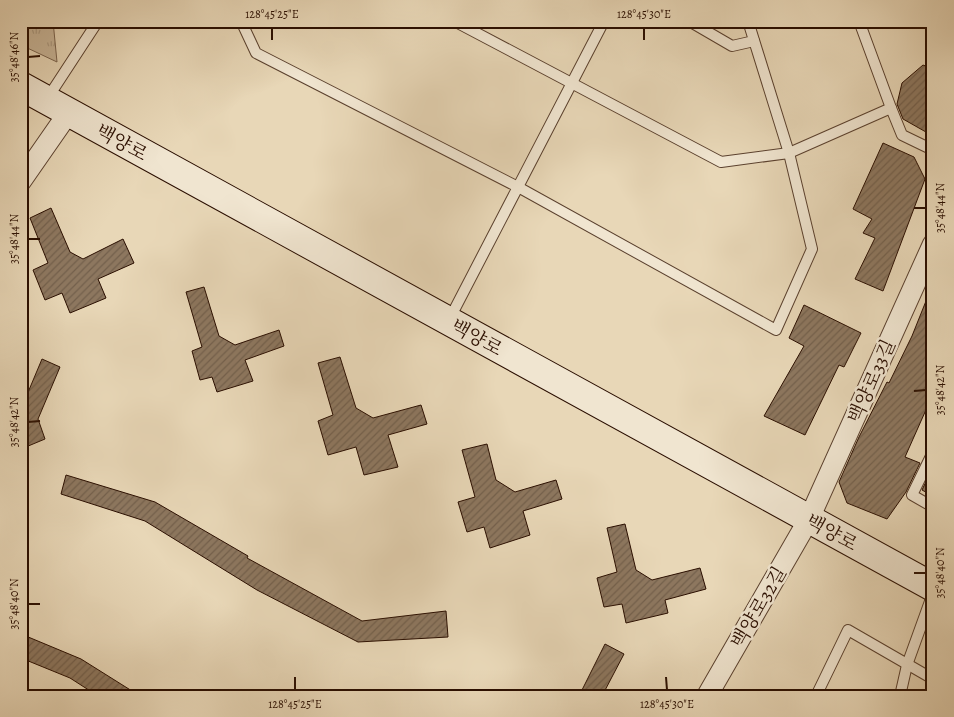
<svg xmlns="http://www.w3.org/2000/svg" width="954" height="717" font-family="Alegreya,'Noto Serif KR',serif">
<style>
.grass{fill:url(#grass-tufts);stroke:#79624c}
.building{fill:url(#building-hatch);stroke:#2a0e00}
.lines{fill:none;stroke-linecap:round;stroke-linejoin:round}
.lane-casing{stroke:#5a402e;stroke-width:12}
.street-casing{stroke:#5a402e;stroke-width:22}
.secondary-casing{stroke:#2a0e00;stroke-width:30}
.lane{stroke:#f0e5d0;stroke-width:10}
.street{stroke:#f0e5d0;stroke-width:20}
.secondary{stroke:#f0e5d0;stroke-width:28}
.ticks{fill:none;stroke:#2a0e00;stroke-width:2}
.labels{text-anchor:middle;stroke-width:5;stroke-linejoin:round;paint-order:stroke}
.street-label{font-size:19px;fill:#2a0e00;stroke:#f0e5d0}
.neatline{fill:none;stroke:#2a0e00;stroke-width:2}
.ticks-label{font-size:12px;text-anchor:middle;fill:#2a0e00}
</style>
<defs>
<pattern id="grass-tufts" width="24" height="20" patternUnits="userSpaceOnUse" patternTransform="scale(1.25)"><rect width="24" height="20" fill="#c8b598"/><path d="M3 7l-1-3M5 7V3M7 7l1-3M15 17l-1-3M17 17v-4M19 17l1-3" fill="none" stroke="#ac9a81"/></pattern>
<pattern id="building-hatch" width="6" height="6" patternUnits="userSpaceOnUse" patternTransform="scale(1.25)"><rect width="6" height="6" fill="#8d775f"/><path d="M-1 1l2-2M0 6l6-6M5 7l2-2" fill="none" stroke="#73604c"/></pattern>
</defs>
<rect width="100%" height="100%" fill="#e8d7b7"/>
<filter id="stains"><feTurbulence type="fractalNoise" baseFrequency=".004" numOctaves="4"/><feColorMatrix values="0 0 0 0 .2 0 0 0 0 .09 0 0 0 0 .02 0 0 0 .5 -.17"/></filter>
<radialGradient id="worn" r=".72"><stop offset=".6" stop-color="#630" stop-opacity="0"/><stop offset="1" stop-color="#630" stop-opacity=".3"/></radialGradient>
<polygon class="grass" points="21,21 53,21 57,62 21,45"/>
<g class="building">
<polygon points="923,65 933,69 933,136 903,119 897,104 902,83"/>
<polygon points="883,143 914,157 925,179 883,291 855,279 875,238 863,233 872,219 853,209"/>
<polygon points="51,208 70,252 83,259 123,239 134,263 98,279 106,298 70,313 62,293 45,300 33,270 48,263 30,218"/>
<polygon points="932,286 933,394 905,457 920,463 906,492 887,519 847,503 839,482 859,437 887,382 889,383 912,336"/>
<polygon points="204,287 219,336 235,345 279,330 284,346 245,360 253,381 217,392 212,377 200,380 192,351 202,347 186,292"/>
<polygon points="804,305 861,333 844,367 839,365 805,435 764,416 804,346 789,338"/>
<polygon points="340,357 356,408 373,418 421,405 427,424 388,435 398,467 364,475 356,447 328,455 318,421 333,415 318,363"/>
<polygon points="42,359 60,367 38,419 45,439 21,449 21,409"/>
<polygon points="487,444 496,480 515,492 556,480 562,499 523,511 530,535 490,548 484,527 467,532 458,502 475,497 462,450"/>
<polygon points="932,469 933,469 933,496 922,490"/>
<polygon points="66,475 155,502 248,556 247,558 362,621 446,611 448,637 358,642 257,590 145,521 61,494"/>
<polygon points="625,524 636,570 652,580 700,568 706,589 665,600 668,613 626,623 622,604 604,607 597,578 617,572 607,528"/>
<polygon points="21,634 81,659 140,696 98,696 70,678 21,658"/>
<polygon points="605,644 624,654 602,696 579,696"/>
</g>
<g class="lines">
<g class="lane-casing">
<g id="lane">
<polyline points="241,21 256,53 518,187 776,330 812,249 789,153 748,21"/>
<polyline points="454,21 721,162 789,153 891,108"/>
<polyline points="689,21 732,46 754,41"/>
<polyline points="859,21 891,108 902,135 933,150"/>
<polyline points="47,99 98,21"/>
<polyline points="449,320 604,21"/>
<polyline points="933,452 912,495 933,507"/>
<polyline points="816,696 848,630 933,679"/>
<polyline points="900,696 907,665 933,593"/>
</g>
</g>
<g class="street-casing">
<g id="street">
<polyline points="21,181 69,112"/>
<polyline points="707,696 809,519 933,244"/>
</g>
</g>
<g class="secondary-casing">
<polyline id="secondary" points="21,86 933,587"/>
</g>
<use href="#lane" class="lane"/>
<use href="#street" class="street"/>
<use href="#secondary" class="secondary"/>
</g>
<path class="ticks" d="M272,28V40M644,28V40M28,57L40,56M914,208H926M28,239H40M914,391L926,390M28,422L40,421M914,573H926M28,604H40M295,677V690M666,677L667,690"/>
<g class="labels">
<g class="street-label">
<text transform="translate(122 142) rotate(29)" y="7">백양로</text>
<text transform="translate(477 337) rotate(29)" y="7">백양로</text>
<text transform="translate(871 381) rotate(-66)" y="7">백양로33길</text>
<text transform="translate(832 532) rotate(29)" y="7">백양로</text>
<text transform="translate(758 607) rotate(-60)" y="7">백양로32길</text>
</g>
</g>
<rect width="954" height="717" fill="none" stroke="#e8d7b7" stroke-width="55"/>
<rect x="28" y="28" width="898" height="662" class="neatline"/>
<g class="ticks-label">
<text x="272" y="18">128°45'25"E</text>
<text x="644" y="18">128°45'30"E</text>
<text transform="translate(14 57) rotate(-90)" y="4">35°48'46"N</text>
<text transform="translate(940 208) rotate(-90)" y="4">35°48'44"N</text>
<text transform="translate(14 239) rotate(-90)" y="4">35°48'44"N</text>
<text transform="translate(940 390) rotate(-90)" y="4">35°48'42"N</text>
<text transform="translate(14 422) rotate(-90)" y="4">35°48'42"N</text>
<text transform="translate(940 573) rotate(-90)" y="4">35°48'40"N</text>
<text transform="translate(14 604) rotate(-90)" y="4">35°48'40"N</text>
<text x="295" y="708">128°45'25"E</text>
<text x="667" y="708">128°45'30"E</text>
</g>
<rect width="100%" height="100%" filter="url(#stains)"/>
<rect width="100%" height="100%" fill="url(#worn)"/>
</svg>
